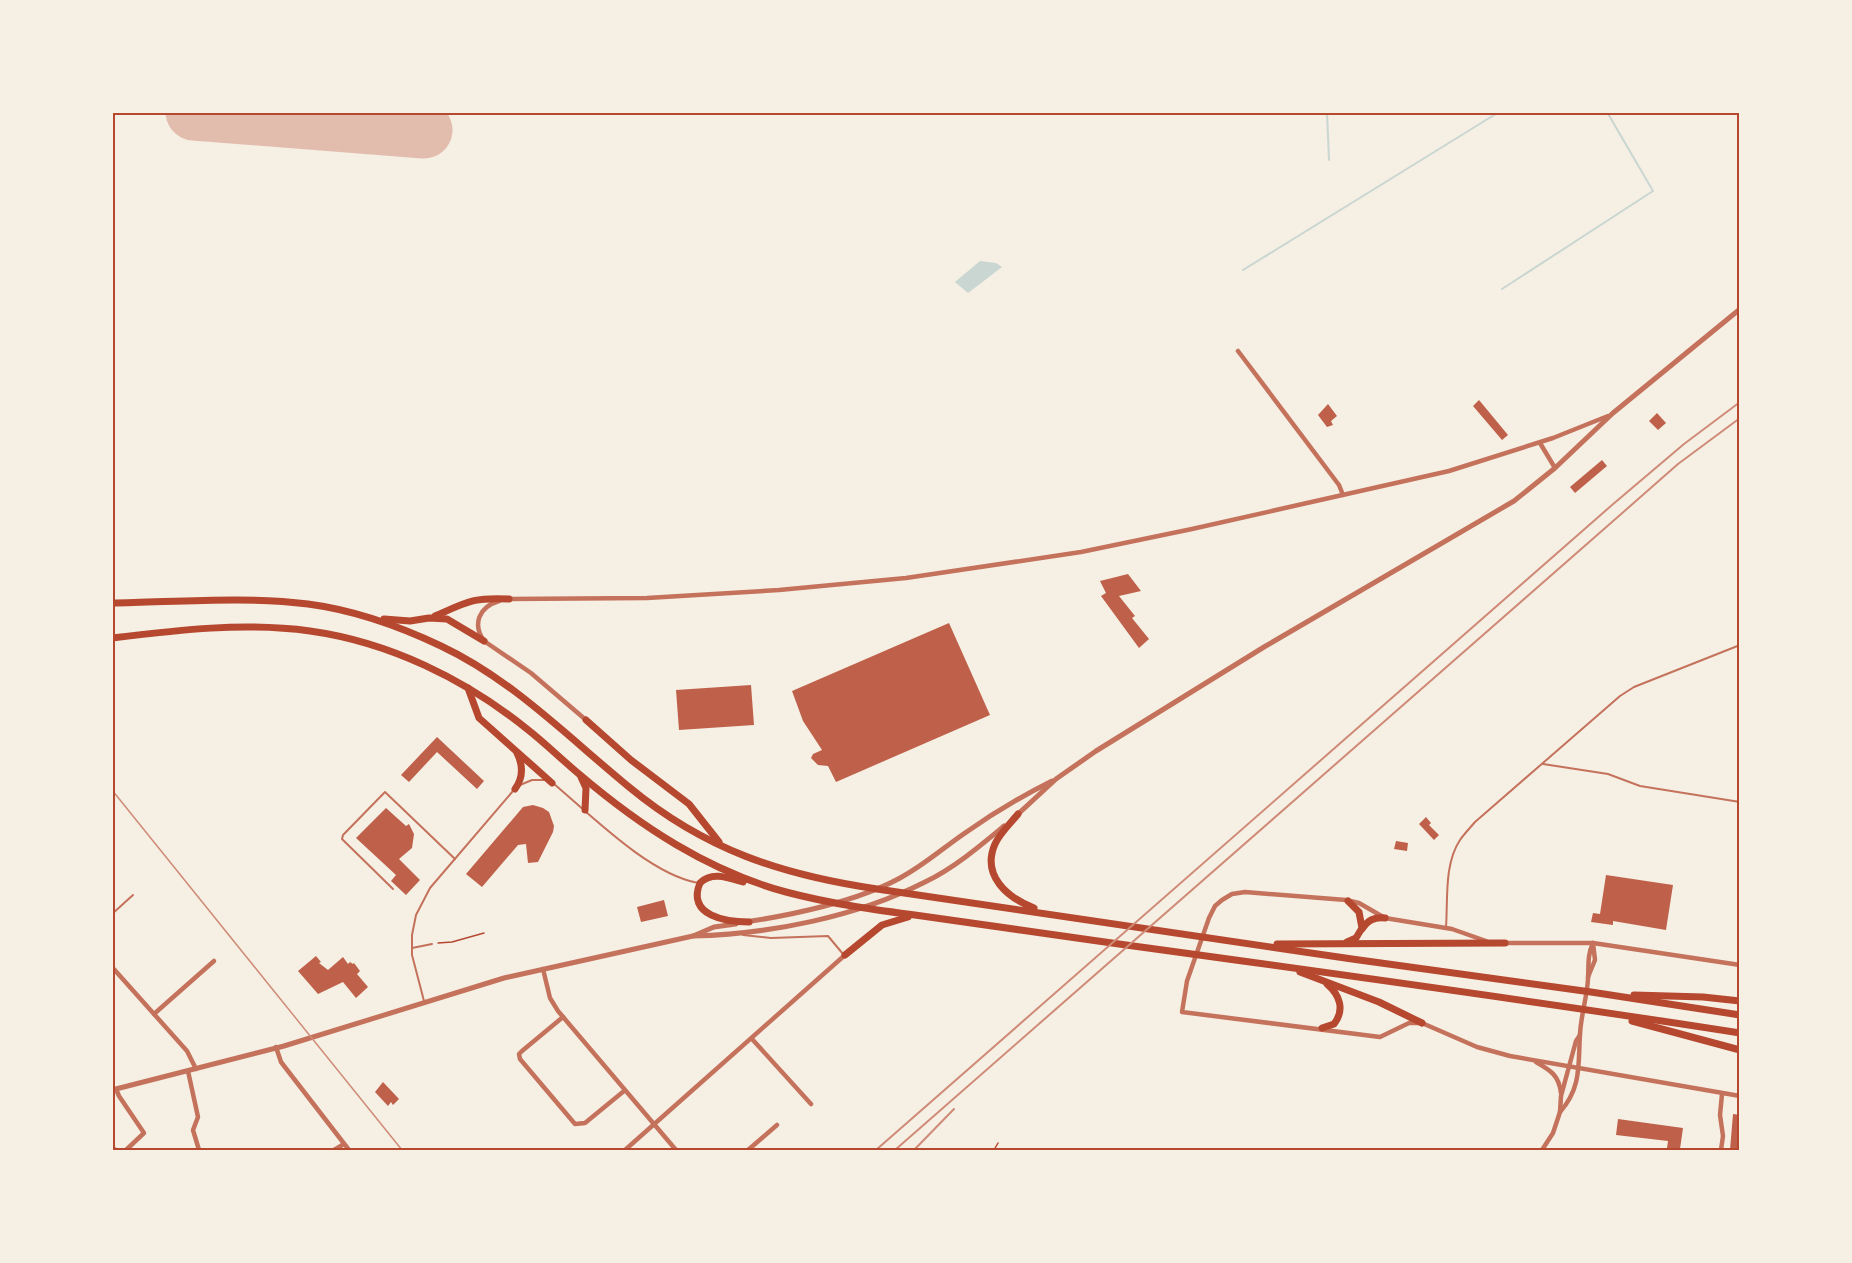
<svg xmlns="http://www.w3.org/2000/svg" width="1852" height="1263" font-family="'PT Sans',sans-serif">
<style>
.water{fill:#c9d6d2}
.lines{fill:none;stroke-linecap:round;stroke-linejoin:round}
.stream{stroke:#c9d6d2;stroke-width:2}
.runway{stroke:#e2bdae;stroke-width:57}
.building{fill:#bf614a}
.path{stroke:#b5482f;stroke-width:1.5}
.service{stroke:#c5725c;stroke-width:2}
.minor{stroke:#c5725c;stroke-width:4.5}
.tertiary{stroke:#c5725c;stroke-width:5}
.primary{stroke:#b5482f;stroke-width:7}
.tram{stroke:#cf8b77;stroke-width:1.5}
.rail{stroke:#cf8b77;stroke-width:2}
.neatline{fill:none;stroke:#b5482f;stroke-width:2}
</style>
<rect width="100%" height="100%" fill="#f6efe4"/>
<polygon class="water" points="980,261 996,263 1002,267 968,293 955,282"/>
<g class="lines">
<g class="stream">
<polyline points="1327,112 1329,160"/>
<polyline points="1243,270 1499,112"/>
<polyline points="1502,289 1653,191 1607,112"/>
</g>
<polyline class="runway" points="194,112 424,130"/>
</g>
<g class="building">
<polygon points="1479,400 1508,435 1502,440 1473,406"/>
<polygon points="1328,404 1337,416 1331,421 1333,425 1327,427 1318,415"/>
<polygon points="1657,413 1666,423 1658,430 1649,421"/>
<polygon points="1602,460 1607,466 1575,493 1570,487"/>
<polygon points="1128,574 1141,591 1119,596 1135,616 1132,618 1149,639 1139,648 1101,596 1106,593 1100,581"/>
<polygon points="949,623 990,715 836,782 828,766 818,765 811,758 813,754 822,750 803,721 792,691"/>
<polygon points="751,685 754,725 679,730 676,690"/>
<polygon points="437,737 484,781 477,789 437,752 409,782 401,775"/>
<polygon points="533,805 543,808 549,812 554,826 553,832 538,862 528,863 526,844 518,845 482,887 466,874 523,807"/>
<polygon points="386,808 406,826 409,824 414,834 412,848 399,859 420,880 406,895 391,881 396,875 356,838"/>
<polygon points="1426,817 1431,823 1429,825 1439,835 1434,840 1419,824"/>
<polygon points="1396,841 1408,843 1407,851 1394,849"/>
<polygon points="1606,875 1673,885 1666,930 1613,921 1613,925 1591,922 1593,913 1600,914"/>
<polygon points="664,900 668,916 641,922 637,907"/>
<polygon points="316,956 321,962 319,963 328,970 343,957 348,964 350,962 353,964 354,963 360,971 357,974 368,987 356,998 343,982 318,994 298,971"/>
<polygon points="383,1082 399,1099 393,1105 391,1102 388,1106 375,1092"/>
<polygon points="1733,1114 1740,1115 1740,1150 1730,1150"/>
<polygon points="1618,1119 1683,1128 1680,1149 1667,1148 1668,1141 1616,1135"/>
</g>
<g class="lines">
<g class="path">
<polyline points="438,943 452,942 484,933"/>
<polyline points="994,1150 998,1143"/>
</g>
<g class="service">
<polyline points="1543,764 1608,774 1640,786 1740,802"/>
<path d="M554,784C592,816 649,874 698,883"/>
<polyline points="520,785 532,780 546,780"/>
<polyline points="393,889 342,839 343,835 385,792 455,859"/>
<polyline points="112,914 133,895"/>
<path d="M1446,927C1448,899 1444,864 1460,840C1464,834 1470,828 1475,822L1620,696L1634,687L1740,645"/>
<polyline points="743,935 771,938 828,936 843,954"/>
<polyline points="412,948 432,944"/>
<polyline points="424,1001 412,955 412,935 416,915 430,888 513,791"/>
</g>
<g class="minor">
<polyline points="1238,351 1339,485 1343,495"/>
<polyline points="1540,443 1555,468"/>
<polyline points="507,599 647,598 779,590 906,578 1081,552 1192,529 1449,471 1553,438 1608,416"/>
<path d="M499,601C479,607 472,624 484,641L531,673L586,720"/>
<polyline points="1486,941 1452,929 1385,918 1359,903 1346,900 1245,892 1232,894 1222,900 1215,906 1209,918 1187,981 1182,1012 1380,1037 1409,1023 1422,1023 1477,1047 1510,1056 1740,1096"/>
<polyline points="1503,943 1593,943 1740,965"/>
<polyline points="112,967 187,1051 196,1069"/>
<polyline points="543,969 550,998 558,1011 676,1150"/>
<polyline points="1588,977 1595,960 1593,943"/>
<polyline points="154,1014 214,961"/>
<polyline points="563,1017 522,1051 519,1054 520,1059 575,1124 585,1123 624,1091"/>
<polyline points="752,1039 811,1104"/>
<polyline points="276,1047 281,1062 349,1150"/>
<path d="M1536,1062C1550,1070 1559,1075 1561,1093"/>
<polyline points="188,1071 198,1117 193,1130 199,1150"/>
<polyline points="116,1089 119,1096 144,1133 126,1150"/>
<path d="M1560,1112C1582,1087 1578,1064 1580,1034C1581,1015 1587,997 1588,979C1589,965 1587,956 1593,943"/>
<polyline points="112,1148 116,1150"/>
<polyline points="334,1150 344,1144"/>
<polyline points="625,1150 845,955"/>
<polyline points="748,1150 777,1125"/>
<polyline points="1542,1150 1553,1133 1560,1112 1561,1096 1576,1041 1580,1035"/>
<polyline points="1721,1150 1723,1136 1720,1115 1722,1094"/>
</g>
<g class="tertiary">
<polyline points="1016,816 1056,779 1096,751 1264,647 1514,501 1555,468 1613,413 1740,309"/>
<path d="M745,922C793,915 858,901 900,878C923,866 943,848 965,833C992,814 1022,796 1052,781"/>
<path d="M693,936C770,934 856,917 925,882C954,868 980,846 1004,826"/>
<polyline points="112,1090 284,1046 504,978 693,936 714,927 736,924"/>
</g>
<g class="primary">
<path d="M112,603C177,602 244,596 308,604C354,610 399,626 441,646C513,680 568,737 629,787C705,850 782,875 877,889L1352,959L1591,992L1740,1015"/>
<path d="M435,616C467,602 473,597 509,599"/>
<polyline points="384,619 410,621 429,618 447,619 484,641"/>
<path d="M112,638C178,630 244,622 310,631C389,642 465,679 527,729C545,743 561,759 579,774C640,826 708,871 786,892C831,904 876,910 922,916C990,926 1058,935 1126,945C1331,973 1536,1001 1740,1033"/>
<polyline points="468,688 479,718 552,783"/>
<polyline points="586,720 631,760 689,804 719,842"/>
<polyline points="581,777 586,788 585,810"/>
<path d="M515,789C523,778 523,765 517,753"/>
<path d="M1018,814C1010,824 1000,833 995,844C981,876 1008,898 1034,908"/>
<path d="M743,882C729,878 712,871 700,883C686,916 727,922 749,922"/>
<path d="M1362,929C1368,920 1374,917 1385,918"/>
<polyline points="1347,942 1356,938 1362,928 1359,912 1348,901"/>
<polyline points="1277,944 1505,943"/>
<polyline points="845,955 882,925 908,917"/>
<polyline points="1300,972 1379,1002 1422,1023"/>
<polyline points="1634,995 1703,997 1740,1001"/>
<polyline points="1632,1021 1740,1050"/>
<path d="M1322,1028L1334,1024C1345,1010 1340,995 1327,984"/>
</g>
<polyline class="tram" points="112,790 402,1150"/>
<g class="rail">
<polyline points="876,1150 1612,505 1684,444 1740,402"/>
<polyline points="895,1150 1620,515 1678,464 1740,418"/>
<polyline points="914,1150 954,1109"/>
</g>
</g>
<rect width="1852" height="1263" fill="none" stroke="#f6efe4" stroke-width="228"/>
<rect x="114" y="114" width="1624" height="1035" class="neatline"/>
</svg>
